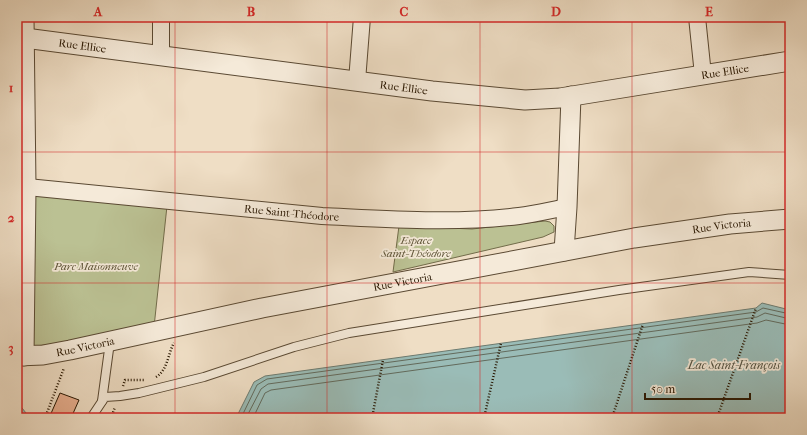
<svg xmlns="http://www.w3.org/2000/svg" width="807" height="435" font-family="'IM FELL French Canon',serif">
<style>
.green{fill:#bbc193;stroke:#726c4a}
.water{fill:#9abcb7;stroke:#6d7a6f}
.lines{fill:none;stroke-linecap:round;stroke-linejoin:round}
.shore{stroke:#626a5c;stroke-width:1}
.building{fill:#e7ae8e;stroke:#291702}
.service-casing{stroke:#5a4933;stroke-width:10}
.minor-casing{stroke:#5a4933;stroke-width:18}
.tertiary-casing{stroke:#5a4933;stroke-width:21}
.path{stroke:#291702;stroke-width:2.5;stroke-dasharray:1 2;stroke-linecap:butt}
.service{stroke:#f5ead9;stroke-width:8}
.minor{stroke:#f5ead9;stroke-width:16}
.tertiary{stroke:#f5ead9;stroke-width:19}
.grid{fill:none;stroke:#d62828;stroke-width:1;stroke-opacity:0.55}
.labels{text-anchor:middle;stroke-width:3.5;stroke-linejoin:round;paint-order:stroke}
.street-label{font-size:11px;fill:#291702;stroke:#f5ead9}
.park-label{font-size:11px;font-style:italic;fill:#5c5235;stroke:#f5ead9}
.water-label{font-size:12px;font-style:italic;fill:#515141;stroke:#f5ead9}
.neatline{fill:none;stroke:#d62828;stroke-width:1.5}
.grid-label{font-size:13px;text-anchor:middle;font-weight:bold;fill:#d62828}
</style>
<rect width="100%" height="100%" fill="#efdec5"/>
<filter id="stains"><feTurbulence type="fractalNoise" baseFrequency=".005" numOctaves="4"/><feColorMatrix values="0 0 0 0 .2 0 0 0 0 .09 0 0 0 0 .02 0 0 0 .5 -.17"/></filter>
<radialGradient id="worn" r=".72"><stop offset=".6" stop-color="#630" stop-opacity="0"/><stop offset="1" stop-color="#630" stop-opacity=".3"/></radialGradient>
<g class="green">
<polygon points="32,194 167,206 154,327 66,344 30,346"/>
<polygon points="545,221 550,222 554,226 554,232 543,237 393,272 399,226 472,229"/>
</g>
<g class="water">
<polygon points="762,303 790,310 790,418 236,418 254,382 265,376 756,308"/>
<polygon points="17,403 18,403 30,418 17,418"/>
</g>
<g class="lines">
<g class="shore">
<polyline points="241,418 257,385 267,379 756,312 763,308 790,314"/>
<polyline points="246,418 261,389 268,384 757,317 765,313 790,319"/>
<polyline points="253,418 265,393 271,390 757,323 766,320 790,325"/>
</g>
</g>
<polygon class="building" points="60,393 79,400 71,418 49,418"/>
<g class="lines">
<g class="service-casing">
<g id="service">
<polyline points="102,401 110,342"/>
<polyline points="91,418 105,397 120,396 139,393 204,377 294,347 349,333 619,290 749,272 790,275"/>
</g>
</g>
<g class="minor-casing">
<g id="minor">
<polyline points="161,17 161,55"/>
<polyline points="697,17 703,75"/>
<polyline points="357,81 362,17"/>
<path id="s1" d="M17,186L322,216C387,219 454,224 519,216C535,214 551,210 567,207"/>
</g>
</g>
<g class="tertiary-casing">
<g id="tertiary">
<polyline points="24,17 26,187 24,356"/>
<path id="s2" d="M17,37L432,91L525,100L560,98L790,61"/>
<polyline points="564,251 567,207 571,96"/>
<path id="s3" d="M17,356L43,355L70,350L262,308L634,238L730,224L790,219"/>
</g>
</g>
<g class="path">
<path d="M156,377C168,370 168,353 174,343"/>
<polyline points="123,386 125,380 144,380"/>
<polyline points="45,418 64,368"/>
<polyline points="111,418 115,407"/>
<polyline points="372,418 383,360"/>
<polyline points="484,418 501,343"/>
<polyline points="612,418 643,324"/>
<polyline points="717,418 756,308"/>
</g>
<use href="#service" class="service"/>
<use href="#minor" class="minor"/>
<use href="#tertiary" class="tertiary"/>
</g>
<path class="grid" d="M175,17V418M327,17V418M480,17V418M632,17V418M17,152H790M17,283H790"/>
<g class="labels">
<g class="street-label">
<text dy="4" stroke="none"><textPath href="#s2" startOffset="66">Rue Ellice</textPath></text>
<text dy="4" stroke="none"><textPath href="#s2" startOffset="714">Rue Ellice</textPath></text>
<text dy="4" stroke="none"><textPath href="#s2" startOffset="390">Rue Ellice</textPath></text>
<text dy="4" stroke="none"><textPath href="#s1" startOffset="276">Rue Saint-Théodore</textPath></text>
<text dy="4" stroke="none"><textPath href="#s3" startOffset="717">Rue Victoria</textPath></text>
<text dy="4" stroke="none"><textPath href="#s3" startOffset="393">Rue Victoria</textPath></text>
<text dy="4" stroke="none"><textPath href="#s3" startOffset="69">Rue Victoria</textPath></text>
</g>
<g class="park-label">
<text x="416" y="244">Espace<tspan x="416" dy="13">Saint-Théodore</tspan></text>
<text x="96" y="270">Parc Maisonneuve</text>
</g>
<g class="water-label">
<text x="734" y="369">Lac Saint-François</text>
</g>
</g>
<rect width="807" height="435" fill="none" stroke="#efdec5" stroke-width="44"/>
<path d="M645 393v6h105v-6" fill="none" stroke="#291702" stroke-width="2"/>
<text x="651" y="393" font-size="12" fill="#291702" stroke="#f5ead9" stroke-width="3" paint-order="stroke">50 m</text>
<rect x="22" y="22" width="763" height="391" class="neatline"/>
<g class="grid-label">
<text x="98" y="16">A</text>
<text x="251" y="16">B</text>
<text x="404" y="16">C</text>
<text x="556" y="16">D</text>
<text x="709" y="16">E</text>
<text x="11" y="92">1</text>
<text x="11" y="222">2</text>
<text x="11" y="352">3</text>
</g>
<rect width="100%" height="100%" filter="url(#stains)"/>
<rect width="100%" height="100%" fill="url(#worn)"/>
</svg>
